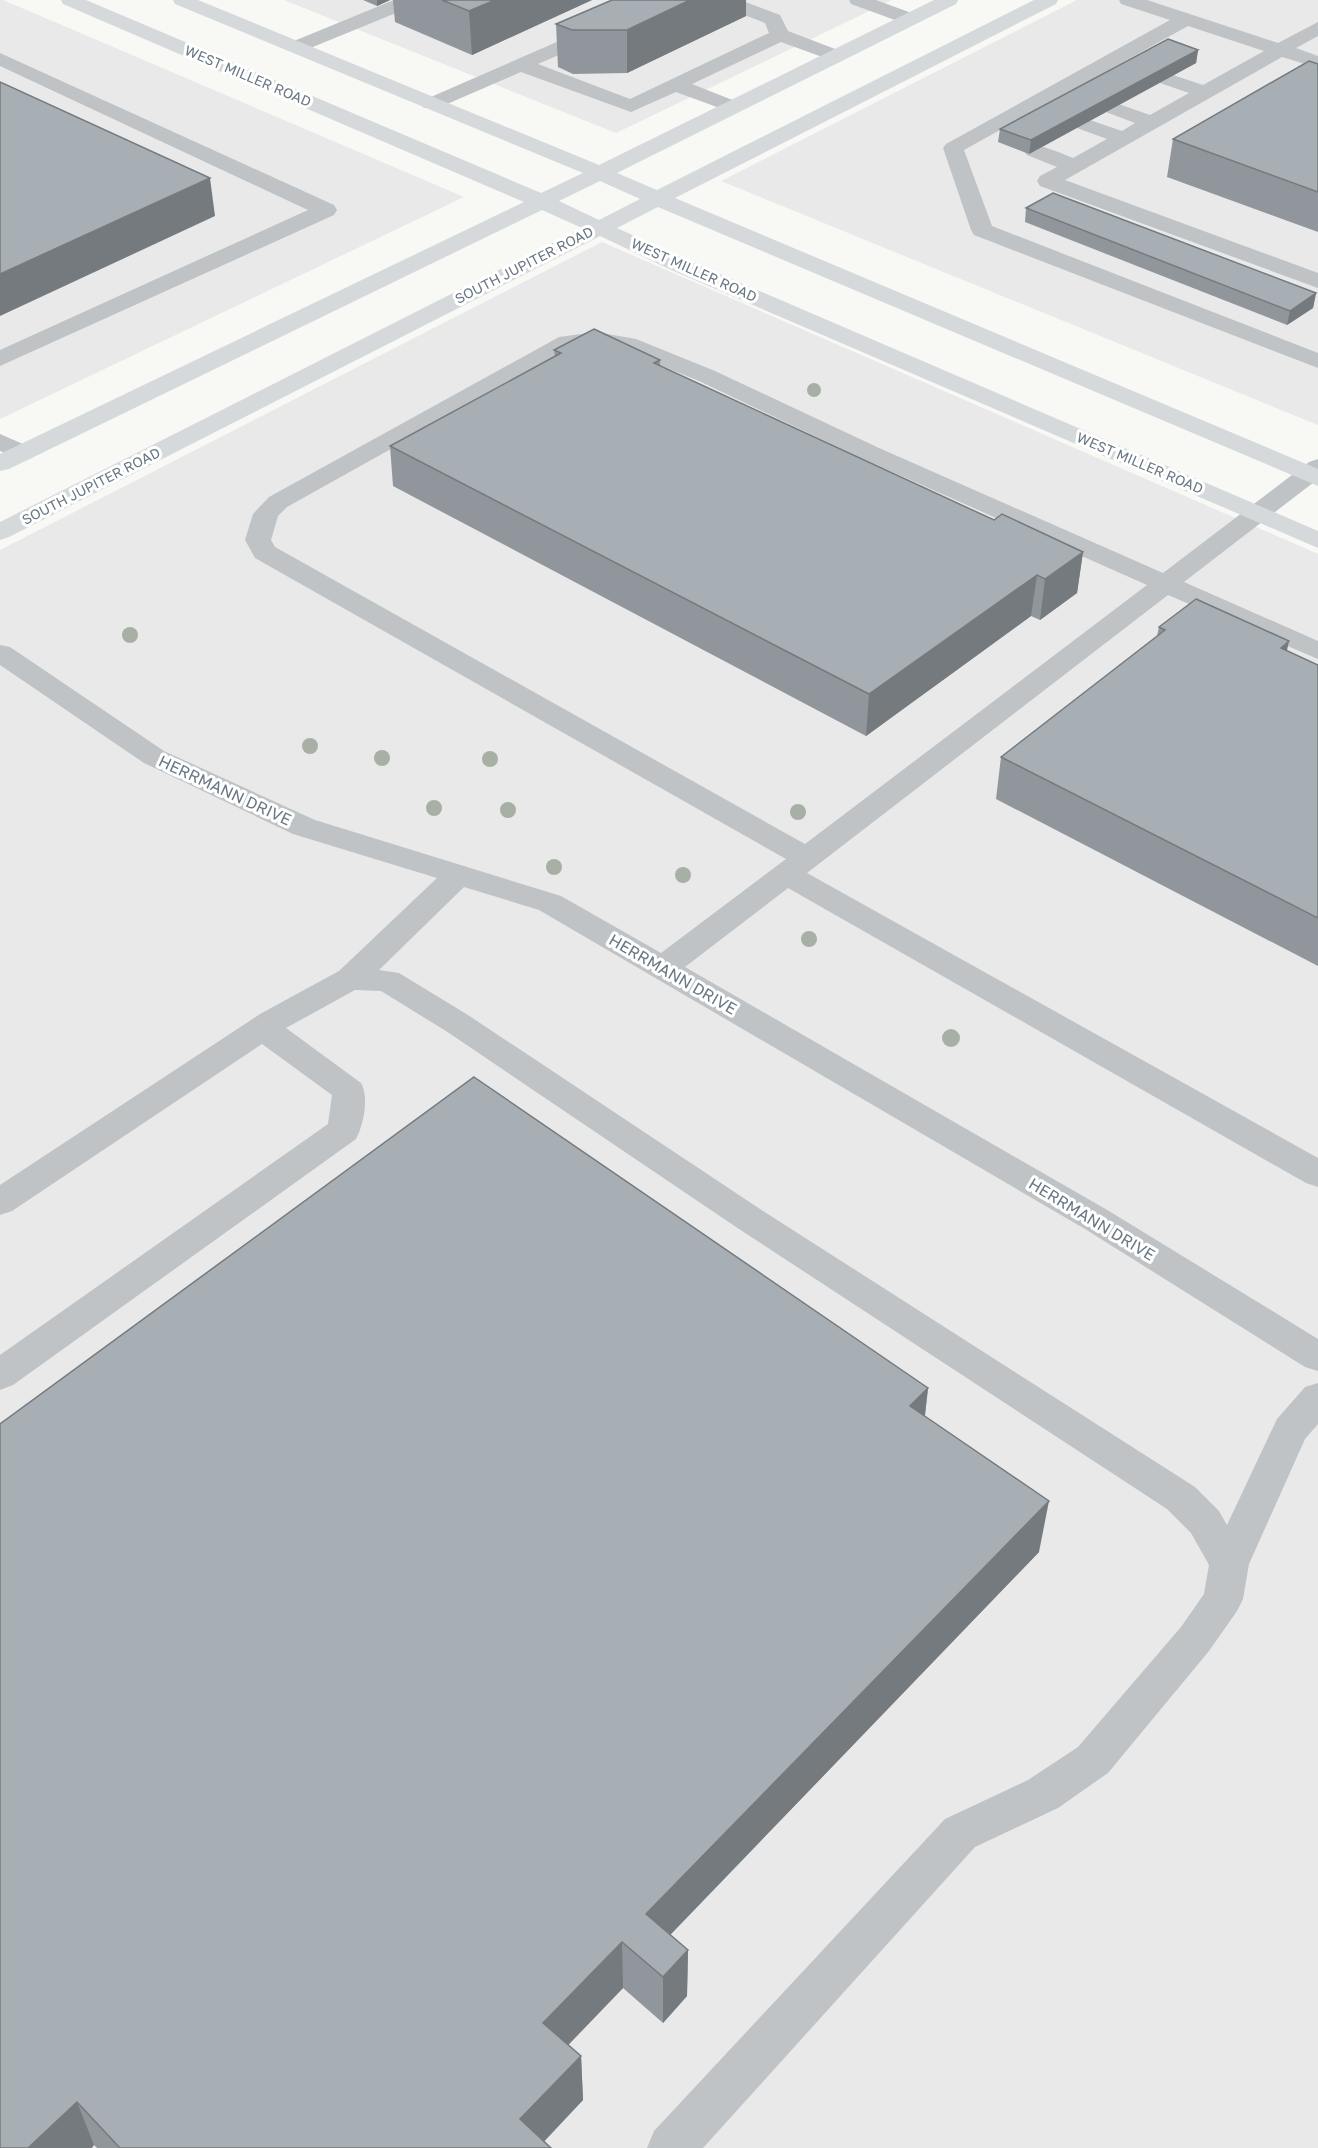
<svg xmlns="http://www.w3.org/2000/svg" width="1318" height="2148" font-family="'Golos Text',sans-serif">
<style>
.built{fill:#e8e9e8}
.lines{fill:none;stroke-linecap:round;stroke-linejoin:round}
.minor{fill:#bfc3c6;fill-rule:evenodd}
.major{fill:#d5d9dc;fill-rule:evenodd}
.tree{fill:#a8b0a5}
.wall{fill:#90969b}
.shaded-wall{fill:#757a7e}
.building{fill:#a7aeb4;stroke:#757a7e;stroke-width:1.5}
.labels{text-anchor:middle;stroke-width:6;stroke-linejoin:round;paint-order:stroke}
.far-street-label{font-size:14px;fill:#697884;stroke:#fff}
.street-label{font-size:16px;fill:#697884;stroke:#fff}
</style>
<rect width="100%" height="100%" fill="#f8f8f5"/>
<g class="built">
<polygon points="0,0 3,0 464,197 0,419"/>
<polygon points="284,0 892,0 616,133"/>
<polygon points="1077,0 1318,0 1318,425 721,181"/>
<polygon points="602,242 1318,554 1318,2148 0,2148 0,550"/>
</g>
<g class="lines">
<g class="minor">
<polygon points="394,0 420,0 418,4 303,51 289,51 286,47 289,43"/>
<polygon points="653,0 678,0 676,4 538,64 630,99 769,33 765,23 715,4 713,0 740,0 780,15 788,31 843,52 846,56 843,60 836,62 781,42 692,84 740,103 743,107 740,111 733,113 676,92 631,112 521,72 438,108 424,108 421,104 424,100"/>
<polygon points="849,0 876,0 917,15 920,19 917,23 903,23 851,4"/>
<path d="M1119,0H1147L1278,43L1318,22V36L1296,48L1318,56V68L1282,57L1065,180L1318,273V288L1040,186L1037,181L1040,176L1057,167L1027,155L1024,151L1027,147C1042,143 1059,153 1073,158L1107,139L1077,128L1074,124L1077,120L1084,118L1122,131L1135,123L1106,112L1103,108L1106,104L1113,102L1150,115L1189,93L1160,83L1157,79L1160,75L1167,73L1203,85L1264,51L1188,26L964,150L992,226L1318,353V368L974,235L971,230L943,148L946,144L1170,20L1121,4Z"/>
<polygon points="0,53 334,205 337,210 334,215 0,366 0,350 308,210 0,66"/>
<path d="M596,332L636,339L715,371L879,448L1163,573L1309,462L1318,459V479L1184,582L1318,641V659L1168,595L807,873L1318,1158V1187L1306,1183L788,888L685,967L1109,1211L1318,1339V1371L1305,1367L1085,1229L539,910L464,887L379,970L399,973L468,1015L763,1211L1195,1487L1219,1511L1227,1525L1277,1419L1305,1387L1318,1383V1424L1305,1439L1249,1564L1243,1599L1237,1611L1209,1651L1108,1773L1058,1808L975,1847L703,2148H647L654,2131L945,1819L1028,1780L1078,1747L1181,1627L1204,1594L1209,1565L1191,1533L1167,1509L739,1229L446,1031L381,991L355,990L286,1028L361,1083C369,1097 364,1124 356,1139L13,1385L0,1390V1355L328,1124L332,1095L262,1044L12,1211L0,1215V1185L260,1014L339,971L437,878L293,834L144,763L0,665V645L10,647L164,751L315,820L561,896L661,953L786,859L255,558L245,540L253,514L269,497L559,337ZM596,346L623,350L699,381L861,458L1147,585L805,844L275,547L271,540L278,516L287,507L572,348Z"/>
<polygon points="0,434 32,448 35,453 32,458 23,460 0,451"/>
</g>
<path class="major" d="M61,0H86L541,193L583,173L175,4L173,0H198L599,165L934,0H958L956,4L617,173L657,190L1034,0H1058L1056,4L675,198L1318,469V486L658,207L617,228L685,259L1318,531V548L669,269L600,236L9,537L0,540V522L582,228L542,210L9,469L0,471V454L524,202L63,4ZM600,181L640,199L599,220L559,201Z"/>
</g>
<g class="tree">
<circle cx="814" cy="390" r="7"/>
<circle cx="130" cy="635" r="8"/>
<circle cx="310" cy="746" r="8"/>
<circle cx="382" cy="758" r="8"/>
<circle cx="490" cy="759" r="8"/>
<circle cx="434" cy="808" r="8"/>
<circle cx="508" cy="810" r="8"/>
<circle cx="798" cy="812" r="8"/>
<circle cx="554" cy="867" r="8"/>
<circle cx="683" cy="875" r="8"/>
<circle cx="809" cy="939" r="8"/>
<circle cx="951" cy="1038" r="9"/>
</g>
<g class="wall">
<polygon points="363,0 390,0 377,6"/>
<polygon points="393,0 592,0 472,55 395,22"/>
<polygon points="612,0 746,0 746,16 627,73 573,74 558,67 556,24"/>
<polygon points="1198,50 1196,63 1029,154 998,142 1000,129"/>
<polygon points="1318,64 1318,232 1167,177 1173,139"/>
<polygon points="1026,208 1316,293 1313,308 1287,325 1025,222"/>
<polygon points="554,350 660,360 660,366 994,520 1083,552 1077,593 1040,620 1031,616 866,736 393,486 390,446 555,357"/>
<polygon points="1159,627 1287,651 1318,665 1318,966 996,799 1001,757 1157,636"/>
<polygon points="928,1388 925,1416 1039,1552 670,1935 688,1950 687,1996 663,2023 623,1988 568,2045 581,2056 583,2100 544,2141 551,2148 97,2148 94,2145 0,2148"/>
</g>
<g class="shaded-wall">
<polygon points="377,0 390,0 377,6"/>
<polygon points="495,0 592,0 472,55 469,11"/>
<polygon points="690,0 746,0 746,16 627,73 627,30"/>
<polygon points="1198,50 1196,63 1029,154 1031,140"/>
<polygon points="210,178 215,216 0,316 0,274"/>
<polygon points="1316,293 1313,308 1287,325 1290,311"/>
<polygon points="1083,552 1077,593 1040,620 1045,579"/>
<polygon points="1037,575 1031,616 866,736 869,694"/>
<polygon points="1289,641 1280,683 1281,648"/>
<polygon points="928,1388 922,1439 910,1406"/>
<polygon points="1049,1501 1039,1552 646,1960 646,1914"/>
<polygon points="622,1942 623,1988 547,2067 543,2023"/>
<polygon points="688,1950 687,1996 663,2023 663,1977"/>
<polygon points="581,2056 583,2100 538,2148 520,2119"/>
<polygon points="77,2102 94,2145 92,2148 28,2148"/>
</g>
<g class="building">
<polygon points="442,0 495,0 469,11"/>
<polygon points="612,0 690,0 627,30 572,30 556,24"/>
<polygon points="1168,39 1198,50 1031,140 1000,129"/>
<polygon points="1309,61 1318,64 1318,192 1173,139"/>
<polygon points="0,82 210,178 0,274"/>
<polygon points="1053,193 1316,293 1290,311 1026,208"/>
<polygon points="594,329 660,360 654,363 994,520 1002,514 1083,552 1045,579 1037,575 869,694 390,446 561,353 554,350"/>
<polygon points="1196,599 1289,641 1281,648 1318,665 1318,918 1001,757 1165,630 1159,627"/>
<polygon points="474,1077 928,1388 910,1406 1049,1501 646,1914 688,1950 663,1977 622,1942 543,2023 581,2056 520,2119 551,2148 120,2148 77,2102 28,2148 0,2148 0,1424"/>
</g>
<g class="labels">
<g class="far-street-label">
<text transform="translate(248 76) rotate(23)" y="5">WEST MILLER ROAD</text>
<text transform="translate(524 265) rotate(-27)" y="5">SOUTH JUPITER ROAD</text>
<text transform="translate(694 270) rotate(24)" y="5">WEST MILLER ROAD</text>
<text transform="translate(1140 463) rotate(23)" y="5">WEST MILLER ROAD</text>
<text transform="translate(91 486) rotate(-27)" y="5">SOUTH JUPITER ROAD</text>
</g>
<g class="street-label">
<text transform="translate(225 790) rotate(25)" y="6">HERRMANN DRIVE</text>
<text transform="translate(673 974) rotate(30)" y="6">HERRMANN DRIVE</text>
<text transform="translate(1092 1219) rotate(31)" y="6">HERRMANN DRIVE</text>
</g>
</g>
</svg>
